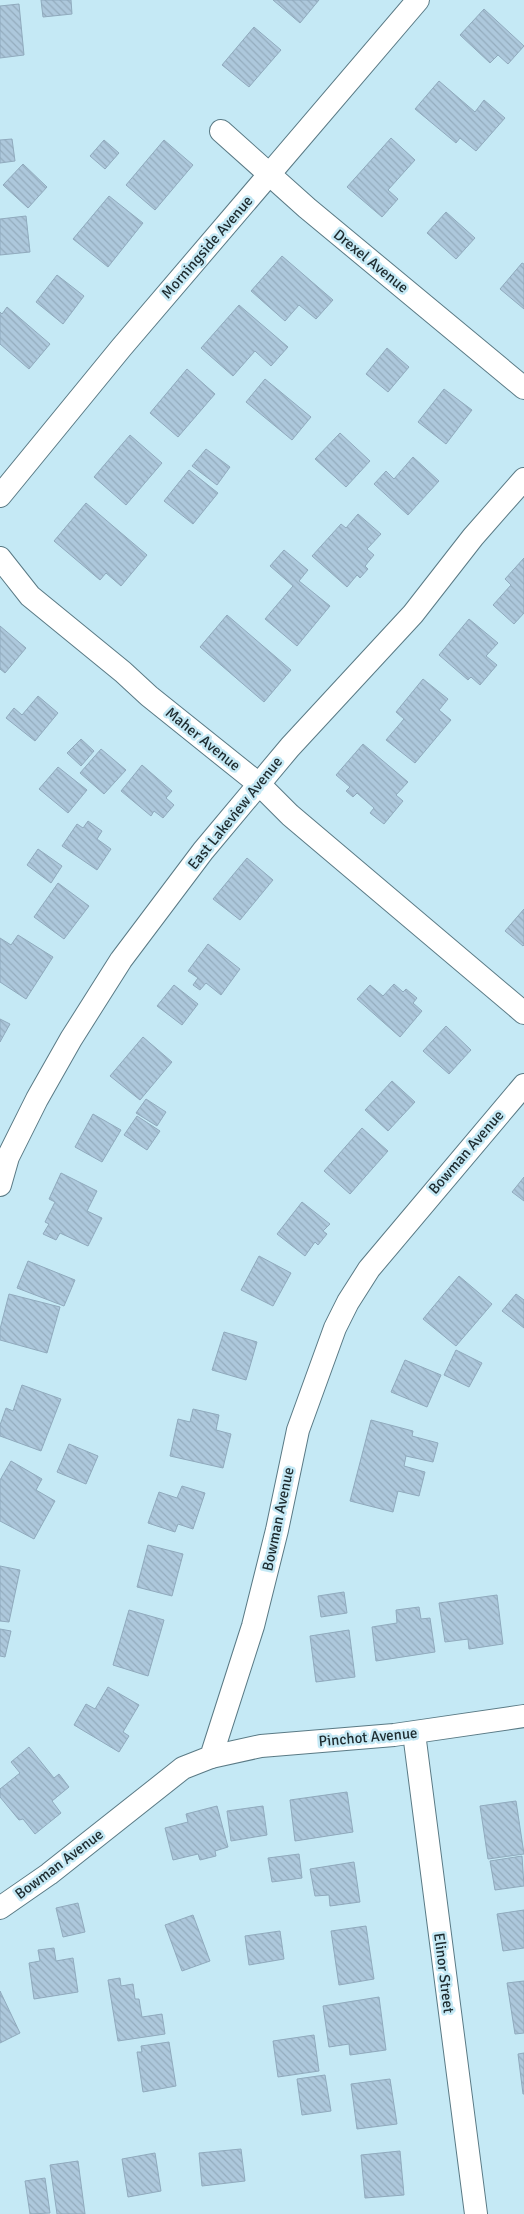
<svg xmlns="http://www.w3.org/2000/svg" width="524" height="2214" font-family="Signika,sans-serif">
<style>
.building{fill:url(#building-back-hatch);stroke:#90aabd}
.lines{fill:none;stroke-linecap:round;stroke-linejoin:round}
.street-casing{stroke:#5a7a85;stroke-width:24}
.street{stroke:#fff;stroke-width:22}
.labels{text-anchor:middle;stroke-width:5;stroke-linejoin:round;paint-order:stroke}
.street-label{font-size:15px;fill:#1d2b2f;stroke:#c5e9f5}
</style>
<defs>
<pattern id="building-back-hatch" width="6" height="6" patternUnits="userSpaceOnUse" patternTransform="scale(1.25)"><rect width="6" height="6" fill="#adc8dc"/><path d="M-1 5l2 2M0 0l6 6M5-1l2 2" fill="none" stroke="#94acbd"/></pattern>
</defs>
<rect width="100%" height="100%" fill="#c5e9f5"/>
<g class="building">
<polygon points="41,0 71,0 72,14 43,17"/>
<polygon points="273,0 319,0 300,23"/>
<polygon points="19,4 24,55 0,58 0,6"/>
<polygon points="484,9 524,46 508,64 498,55 490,63 460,35"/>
<polygon points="254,27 281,50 249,87 222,65"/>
<polygon points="439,81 475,112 484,100 505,118 476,151 460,138 456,143 415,109"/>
<polygon points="391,138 415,160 388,190 398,199 382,217 347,187"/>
<polygon points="12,139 15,161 0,163 0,140"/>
<polygon points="104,140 119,153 105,169 90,156"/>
<polygon points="164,140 193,165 155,210 126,185"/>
<polygon points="23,164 47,187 28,208 3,185"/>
<polygon points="109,196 143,223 108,267 73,239"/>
<polygon points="446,212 475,238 456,259 427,233"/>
<polygon points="26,216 30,252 0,255 0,219"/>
<polygon points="282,256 333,300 316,319 299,305 285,321 251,291"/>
<polygon points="522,263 524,264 524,309 500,289"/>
<polygon points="57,275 84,296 63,324 36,302"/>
<polygon points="239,305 288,347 271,366 255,351 233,376 201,348"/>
<polygon points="7,307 50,344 29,369 0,344 0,312 2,314"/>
<polygon points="387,348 409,367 388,392 366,374"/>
<polygon points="187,369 215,394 178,437 150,413"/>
<polygon points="265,379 311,417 292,440 246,402"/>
<polygon points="444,389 472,410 446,444 418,422"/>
<polygon points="340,433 370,461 346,487 315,459"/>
<polygon points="130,435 162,463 126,505 94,477"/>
<polygon points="206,449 230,467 217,485 192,466"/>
<polygon points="413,457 439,481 408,515 374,484 386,471 394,479"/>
<polygon points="189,470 218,493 193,524 164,501"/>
<polygon points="86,503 147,555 121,586 106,573 100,580 54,541"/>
<polygon points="358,514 381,534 367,549 374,555 365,566 368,569 360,578 357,575 347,587 312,556 341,524 346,528"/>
<polygon points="284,550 308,570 299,581 330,606 297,646 265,619 293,586 270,566"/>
<polygon points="524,558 524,613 514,624 493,605 511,585 505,579"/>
<polygon points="227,615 291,670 264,702 200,647"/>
<polygon points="469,619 498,643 486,656 497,665 480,685 471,677 468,680 439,655"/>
<polygon points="0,626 26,648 5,673 0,669"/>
<polygon points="423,679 448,699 439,710 451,720 415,763 386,740 404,719 396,712"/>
<polygon points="38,696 58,713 35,741 6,718 14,708 22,715"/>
<polygon points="81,739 94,751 81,766 67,753"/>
<polygon points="363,744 408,782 396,795 403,801 384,824 370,813 374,808 357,793 353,797 346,791 350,787 336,775"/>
<polygon points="101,749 126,770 104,794 80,773"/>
<polygon points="142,765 172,791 166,798 174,805 163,818 154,811 151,816 121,791"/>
<polygon points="58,767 87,790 68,813 39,789"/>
<polygon points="88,821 102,831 97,839 111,849 97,870 62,846 77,824 83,828"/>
<polygon points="38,849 62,866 51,883 27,865"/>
<polygon points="247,858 273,880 240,920 213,899"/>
<polygon points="58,883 89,906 64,939 34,917"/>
<polygon points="524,909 524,945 523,946 505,931"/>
<polygon points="18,935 53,957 26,999 0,982 0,938 11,945"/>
<polygon points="208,944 240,969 221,995 206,983 200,990 193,985 198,978 188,971"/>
<polygon points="394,984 403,992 406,989 417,998 413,1003 422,1011 400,1037 357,999 370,985 383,996"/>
<polygon points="174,985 198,1004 182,1025 157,1006"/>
<polygon points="0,1019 10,1024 0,1042"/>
<polygon points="446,1026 471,1050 449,1074 423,1051"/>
<polygon points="143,1037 172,1062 140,1100 110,1076"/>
<polygon points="392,1081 415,1102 388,1131 365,1110"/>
<polygon points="146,1099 166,1112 157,1126 136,1113"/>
<polygon points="93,1114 121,1130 102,1162 75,1147"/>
<polygon points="137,1116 160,1131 147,1150 124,1135"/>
<polygon points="362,1128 388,1151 350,1194 324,1171"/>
<polygon points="61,1173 97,1191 87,1211 102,1218 88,1246 60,1233 56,1240 43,1234 49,1224 45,1222 55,1202 49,1199"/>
<polygon points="524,1177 524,1201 512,1192"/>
<polygon points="302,1202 330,1224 323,1231 327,1234 318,1245 315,1242 305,1256 277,1234"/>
<polygon points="259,1256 291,1273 273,1306 241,1290"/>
<polygon points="28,1261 75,1280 64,1306 17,1288"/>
<polygon points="459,1276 492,1304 456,1346 423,1319"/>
<polygon points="9,1294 60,1307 47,1353 0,1340 0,1329"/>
<polygon points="516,1294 524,1300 524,1328 502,1311"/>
<polygon points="224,1332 257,1342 246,1380 212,1370"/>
<polygon points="456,1350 482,1363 469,1387 444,1375"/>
<polygon points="405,1360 441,1375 427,1407 391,1392"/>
<polygon points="22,1385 61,1399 41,1451 0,1436 0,1425 6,1408 13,1411"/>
<polygon points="193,1409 219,1415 216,1430 231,1434 223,1468 170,1456 178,1419 190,1422"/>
<polygon points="371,1420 413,1431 412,1436 438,1443 433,1462 406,1456 404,1466 425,1472 419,1496 398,1491 393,1512 350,1501"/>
<polygon points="69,1444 98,1456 86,1484 57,1472"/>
<polygon points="11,1461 42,1479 36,1490 55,1501 34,1539 0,1521 0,1480"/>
<polygon points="182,1486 205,1493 193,1529 178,1524 175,1532 148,1523 159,1492 177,1498"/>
<polygon points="148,1545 183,1554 172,1596 137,1587"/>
<polygon points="0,1566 20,1570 9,1622 0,1621"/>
<polygon points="344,1592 347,1613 321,1617 318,1596"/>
<polygon points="497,1595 503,1644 469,1649 468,1639 445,1642 439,1603"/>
<polygon points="419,1607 421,1619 430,1618 435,1652 376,1661 372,1627 397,1623 396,1610"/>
<polygon points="129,1610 164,1620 148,1676 113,1665"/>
<polygon points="0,1629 11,1631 5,1657 0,1656"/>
<polygon points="349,1630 355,1677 316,1682 310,1636"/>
<polygon points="108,1687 139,1705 123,1732 129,1736 119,1752 74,1725 86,1704 95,1709"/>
<polygon points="29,1747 54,1778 59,1774 69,1787 52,1801 61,1813 35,1834 23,1819 19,1820 0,1797 0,1789 20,1773 11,1762"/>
<polygon points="347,1792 353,1832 295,1841 290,1800"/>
<polygon points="516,1801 524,1854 488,1859 480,1806"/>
<polygon points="217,1806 228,1847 215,1851 216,1856 200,1860 198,1854 173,1860 165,1828 188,1822 186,1814"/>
<polygon points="263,1806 267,1835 231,1841 227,1811"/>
<polygon points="299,1854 302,1878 272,1882 268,1858"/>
<polygon points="522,1856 524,1886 495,1890 490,1861"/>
<polygon points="354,1862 360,1902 330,1906 329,1895 315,1896 310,1869"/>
<polygon points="78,1903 85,1932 63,1937 56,1908"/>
<polygon points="524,1910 524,1948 503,1951 497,1914"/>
<polygon points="193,1915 210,1961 182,1971 165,1925"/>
<polygon points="366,1926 374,1979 339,1985 331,1931"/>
<polygon points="280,1931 284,1959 249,1965 245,1936"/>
<polygon points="54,1948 56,1961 73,1958 78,1992 34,1999 29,1963 40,1961 38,1950"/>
<polygon points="120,1978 121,1986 133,1984 135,1999 139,1999 142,2017 162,2014 165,2034 118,2041 108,1980"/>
<polygon points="524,1981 524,2033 515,2034 507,1983"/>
<polygon points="0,1991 20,2033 0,2043"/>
<polygon points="379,1997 386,2050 350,2055 349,2044 329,2047 323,2006"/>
<polygon points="314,2035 319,2071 278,2077 273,2041"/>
<polygon points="169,2042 176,2086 143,2092 137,2052 142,2052 141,2046"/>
<polygon points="524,2053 524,2094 523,2094 518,2054"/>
<polygon points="325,2075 331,2111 302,2115 297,2079"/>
<polygon points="390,2079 397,2124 357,2129 351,2084"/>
<polygon points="241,2149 245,2181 202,2186 199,2153"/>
<polygon points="400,2151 404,2195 365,2198 361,2155"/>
<polygon points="155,2153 161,2191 128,2197 122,2159"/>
<polygon points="78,2161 85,2214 57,2214 50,2165"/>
<polygon points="45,2178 50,2213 30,2214 25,2181"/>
</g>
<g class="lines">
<g class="street-casing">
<g id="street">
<polyline points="221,131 307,208 524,388"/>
<polyline points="0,496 121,348 418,0"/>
<polyline points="0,558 30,596 123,672 149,696 260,785 290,815 524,1013"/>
<polyline points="0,1185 8,1157 37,1099 71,1039 121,960 203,851 290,747 413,614 473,537 524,479"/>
<polyline points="414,1733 476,2214"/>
<polyline points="211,1757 261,1746 394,1735 524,1716"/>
<polyline points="0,1908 49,1874 183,1768 211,1757 253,1626 277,1530 298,1430 335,1328 348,1302 369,1269 524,1085"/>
</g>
</g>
<use href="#street" class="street"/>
</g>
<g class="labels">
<g class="street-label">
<text transform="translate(207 247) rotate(-49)" y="5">Morningside Avenue</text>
<text transform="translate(371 261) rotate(39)" y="5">Drexel Avenue</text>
<text transform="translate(203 739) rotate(39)" y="5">Maher Avenue</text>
<text transform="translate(235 813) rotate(-51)" y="5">East Lakeview Avenue</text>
<text transform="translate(466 1152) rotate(-49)" y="5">Bowman Avenue</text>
<text transform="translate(278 1519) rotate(-78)" y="5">Bowman Avenue</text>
<text transform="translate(368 1737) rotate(-5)" y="5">Pinchot Avenue</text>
<text transform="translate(59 1864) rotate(-37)" y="5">Bowman Avenue</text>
<text transform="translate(444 1973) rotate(83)" y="5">Elinor Street</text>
</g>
</g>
</svg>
